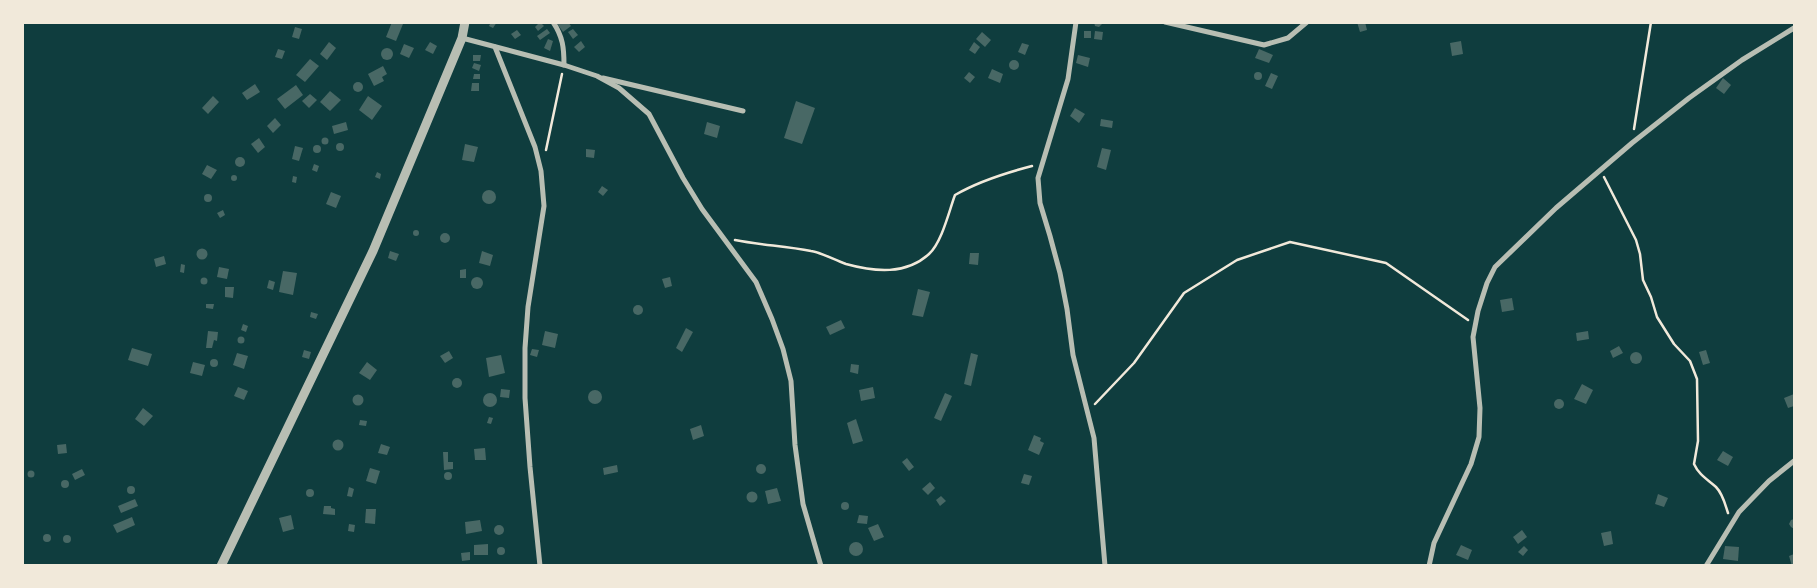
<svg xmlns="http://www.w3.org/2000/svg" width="1817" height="588" font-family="'Libre Baskerville',serif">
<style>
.building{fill:#486865}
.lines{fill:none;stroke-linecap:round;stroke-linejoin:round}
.path{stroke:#f1e9da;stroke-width:2.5}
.minor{stroke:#b8beb3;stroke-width:5}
.tertiary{stroke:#b8beb3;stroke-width:9}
</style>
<rect width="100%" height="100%" fill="#0f3d3e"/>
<g class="building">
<polygon points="392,22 403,24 396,41 386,37"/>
<polygon points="491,22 497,22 493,28 489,26"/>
<polygon points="540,22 544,26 538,31 535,27"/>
<polygon points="556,22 568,22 571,26 563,32"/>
<polygon points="1094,22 1104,22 1099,27 1095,26"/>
<polygon points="1357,22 1365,22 1367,30 1360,32"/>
<polygon points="295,27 302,29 299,39 292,37"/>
<polygon points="547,29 550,33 540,40 537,36"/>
<polygon points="573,29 578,35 573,39 568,32"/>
<polygon points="517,30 521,35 515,39 511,34"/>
<rect x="1084" y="31" width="7" height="7"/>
<polygon points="1095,31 1103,32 1102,40 1094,39"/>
<polygon points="982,32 991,40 985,47 976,39"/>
<polygon points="548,39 553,41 550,51 544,48"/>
<polygon points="581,41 585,47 579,52 574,47"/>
<polygon points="1461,41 1463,54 1452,56 1450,43"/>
<polygon points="329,42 336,48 327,60 320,54"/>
<polygon points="430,42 437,46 433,54 425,50"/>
<polygon points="974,42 980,47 975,54 969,50"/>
<polygon points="1022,43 1029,45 1025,55 1018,52"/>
<polygon points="404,44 414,48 409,58 400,54"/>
<circle cx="387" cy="54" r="6"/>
<polygon points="278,49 285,51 282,59 275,57"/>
<polygon points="1259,49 1273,55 1269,63 1255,58"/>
<polygon points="473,55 481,55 480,61 473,61"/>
<polygon points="1078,55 1090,58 1088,67 1076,63"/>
<polygon points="310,59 319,66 305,82 296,75"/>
<circle cx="1014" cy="65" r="5"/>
<polygon points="474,63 481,65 479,71 472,68"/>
<polygon points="383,66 387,74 382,77 384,81 374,86 368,74"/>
<polygon points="992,69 1003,74 1000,83 988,78"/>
<polygon points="969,72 975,77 970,83 964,78"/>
<circle cx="1258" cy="76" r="4"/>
<polygon points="1271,73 1278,76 1272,89 1265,86"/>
<polygon points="474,74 480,74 480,79 473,79"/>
<polygon points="1723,78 1731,85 1724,94 1716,88"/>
<circle cx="358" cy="87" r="5"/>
<polygon points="472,83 479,83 479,91 471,91"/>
<polygon points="255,84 260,92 247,100 242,93"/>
<polygon points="296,85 303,95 285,109 277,99"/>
<polygon points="330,91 341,100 330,111 320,102"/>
<polygon points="310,94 317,100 309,108 302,101"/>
<polygon points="213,96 219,102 208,114 202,108"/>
<polygon points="368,96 382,106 372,120 359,110"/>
<polygon points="796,101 815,108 802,144 784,138"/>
<polygon points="1075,108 1085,114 1079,123 1070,116"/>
<polygon points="275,118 281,125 273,133 267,126"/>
<polygon points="1101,119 1113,121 1112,128 1100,126"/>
<polygon points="346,122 348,130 334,134 332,126"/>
<polygon points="707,122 720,126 717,138 704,134"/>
<circle cx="325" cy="141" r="3.5"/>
<polygon points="259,138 265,147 258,153 251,144"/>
<circle cx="340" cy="147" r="4"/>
<polygon points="465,144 478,147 474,162 462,160"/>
<circle cx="317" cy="149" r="4"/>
<polygon points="295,146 303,148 299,161 292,159"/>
<polygon points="1102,148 1111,150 1106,170 1097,167"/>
<polygon points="586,149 595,150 594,158 586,157"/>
<circle cx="240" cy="162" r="5"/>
<polygon points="314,164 319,166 317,172 312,170"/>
<polygon points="207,165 217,170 211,179 202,174"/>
<polygon points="377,172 381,174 380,179 375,177"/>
<circle cx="234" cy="178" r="3"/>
<polygon points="293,176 297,177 296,183 292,182"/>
<polygon points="602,186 608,190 603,196 598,192"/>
<circle cx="489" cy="197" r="7"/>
<polygon points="331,192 341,196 336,208 326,204"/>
<circle cx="208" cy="198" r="4"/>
<polygon points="223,210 225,215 220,218 217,213"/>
<circle cx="416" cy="233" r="3"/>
<circle cx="445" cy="238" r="5"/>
<circle cx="202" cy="254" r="5.5"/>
<polygon points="390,251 399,254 396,261 388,258"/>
<polygon points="482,251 493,255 490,266 479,263"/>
<polygon points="970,253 979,253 978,265 969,264"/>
<polygon points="164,256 166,264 156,267 154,259"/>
<polygon points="181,264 185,265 184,273 180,272"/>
<polygon points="219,267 229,269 227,279 217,277"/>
<polygon points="466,269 466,278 460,278 460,270"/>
<polygon points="283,271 297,273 293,295 279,292"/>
<circle cx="477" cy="283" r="6"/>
<polygon points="670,277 672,286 665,288 662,279"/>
<circle cx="204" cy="281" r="3.5"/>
<polygon points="269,280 275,282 273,290 267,288"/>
<polygon points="225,287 234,287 233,298 225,297"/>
<polygon points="918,289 930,292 923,317 912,315"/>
<polygon points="1512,298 1514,310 1502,312 1500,300"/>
<polygon points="206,304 214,304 213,309 206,308"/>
<circle cx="638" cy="310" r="5"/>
<polygon points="311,312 318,314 316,319 310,317"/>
<polygon points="841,320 845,328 830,335 826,327"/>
<polygon points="243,324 248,326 246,332 241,330"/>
<polygon points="686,328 693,332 682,352 676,348"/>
<polygon points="208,331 218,332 217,341 214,340 212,348 206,348"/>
<polygon points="545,331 558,334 555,348 542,345"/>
<polygon points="1588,331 1589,339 1577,341 1576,333"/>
<circle cx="241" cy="340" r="3.5"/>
<polygon points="1619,346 1623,353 1613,358 1610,351"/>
<polygon points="132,348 152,354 148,366 128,360"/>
<polygon points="532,349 539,350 537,357 530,355"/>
<polygon points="304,350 311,352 309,359 302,357"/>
<polygon points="1706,350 1710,363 1703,365 1699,352"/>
<polygon points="449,351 453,358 445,363 440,356"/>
<circle cx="1636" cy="358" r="6"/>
<polygon points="237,353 248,356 244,369 233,365"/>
<polygon points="971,353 978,355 971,386 964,384"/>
<polygon points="501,355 505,373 489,377 486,358"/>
<circle cx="214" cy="363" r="4"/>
<polygon points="193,362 205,365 202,376 190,373"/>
<polygon points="367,362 377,370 370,380 359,373"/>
<polygon points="851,364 859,365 858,374 850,372"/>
<circle cx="457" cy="383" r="5"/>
<polygon points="1582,384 1593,390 1586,404 1574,399"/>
<polygon points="238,387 248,391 244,400 234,396"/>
<polygon points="873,387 875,398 861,401 859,390"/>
<polygon points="501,389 510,390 509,398 500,397"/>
<circle cx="595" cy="397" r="7"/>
<polygon points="945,393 952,396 941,421 934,418"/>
<circle cx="490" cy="400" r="7"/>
<polygon points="1794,394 1794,406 1788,408 1784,398"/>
<circle cx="358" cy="400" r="5.5"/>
<circle cx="1559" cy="404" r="5"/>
<polygon points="143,408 153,416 144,426 135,419"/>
<polygon points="489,417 493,418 491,424 487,423"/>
<polygon points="856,419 863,441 853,444 847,423"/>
<polygon points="360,420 367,421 366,426 359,425"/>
<polygon points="701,425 704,436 693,440 690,429"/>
<polygon points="1034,435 1041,438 1040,441 1044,443 1039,455 1028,450"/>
<circle cx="338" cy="445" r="5.5"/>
<polygon points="66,444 67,453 58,454 57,445"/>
<polygon points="381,444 390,447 387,455 378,453"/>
<polygon points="485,448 486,460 475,460 474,449"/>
<polygon points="1723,451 1733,457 1728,466 1717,460"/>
<polygon points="443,452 448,452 448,462 453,462 453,469 444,470"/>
<polygon points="907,458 914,467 909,471 902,462"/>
<circle cx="761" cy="469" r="5"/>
<polygon points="617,465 618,472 604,475 603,468"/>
<polygon points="370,468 380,471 376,484 366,481"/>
<polygon points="82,469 85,475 75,480 72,474"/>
<circle cx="31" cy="474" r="3.5"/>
<circle cx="448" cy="476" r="4"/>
<polygon points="1024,474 1032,476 1029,485 1021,483"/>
<circle cx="65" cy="484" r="4"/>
<polygon points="930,482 935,488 928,495 922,489"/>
<circle cx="131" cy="490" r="4"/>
<polygon points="349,487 354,489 352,497 347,496"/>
<polygon points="777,488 781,501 768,504 765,491"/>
<circle cx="310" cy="493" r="4"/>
<circle cx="752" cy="497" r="5.5"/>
<polygon points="1658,494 1668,498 1664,507 1655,504"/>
<polygon points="941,496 946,501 940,506 936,500"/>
<polygon points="135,499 138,506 121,513 118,506"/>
<circle cx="845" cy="506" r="4"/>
<polygon points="324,506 331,506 331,508 335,509 335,515 323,514"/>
<polygon points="366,509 376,509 375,524 365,523"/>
<polygon points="291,515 294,529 283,532 279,518"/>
<polygon points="859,515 868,516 867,524 857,523"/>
<polygon points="132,517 135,525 117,533 113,525"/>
<polygon points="1794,519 1794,529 1791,527 1789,524 1791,520"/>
<polygon points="480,520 482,531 466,534 465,522"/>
<polygon points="349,524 355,525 354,532 348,531"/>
<polygon points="878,524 884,537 874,541 868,528"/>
<circle cx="499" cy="530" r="5"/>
<polygon points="1522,530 1527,537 1518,544 1513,537"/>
<polygon points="1611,531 1613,544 1604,546 1601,533"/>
<circle cx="47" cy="538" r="4"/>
<circle cx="67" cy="539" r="4"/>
<circle cx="856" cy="549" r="7"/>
<polygon points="488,544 488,555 474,555 474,545"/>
<polygon points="1461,545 1472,550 1468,560 1456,555"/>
<polygon points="1524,546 1528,550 1523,556 1518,552"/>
<polygon points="1725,546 1739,547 1738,561 1723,559"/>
<circle cx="501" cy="551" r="4"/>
<polygon points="470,552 470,560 462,561 461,553"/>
<polygon points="1794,554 1794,566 1792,566 1789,556"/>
</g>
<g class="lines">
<g class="path">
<polyline points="1634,129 1651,22"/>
<polyline points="546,150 562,74"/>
<path d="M1604,177L1636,240L1640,254L1643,280L1651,297L1657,317L1674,344L1690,361L1697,379L1698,441L1694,464C1699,475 1707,479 1716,487C1723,494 1725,504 1728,513"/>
<path d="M735,240C760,245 786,246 811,251C823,253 834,260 846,264C875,272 906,275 929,254C942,242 949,211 955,195C979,181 1005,173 1032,166"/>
<polyline points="1095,404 1134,363 1184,293 1237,260 1290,242 1386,263 1468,320"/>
</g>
<g class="minor">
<path d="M553,22C563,37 564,48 564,65"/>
<polyline points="1076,22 1068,79 1038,178 1040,203 1050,236 1060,273 1067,309 1073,355 1094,438 1105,566"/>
<polyline points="1165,22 1264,45 1288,38 1307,22"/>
<polyline points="462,38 564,65 597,76 619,88 649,114 683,178 702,209 756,282 772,319 783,349 791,381 795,445 803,504 821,566"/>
<polyline points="495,47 535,147 541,171 544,206 528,307 525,348 525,398 530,467 540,566"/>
<polyline points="603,78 743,111"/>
<polyline points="1429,566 1434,543 1471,464 1479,437 1480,408 1473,337 1478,311 1487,283 1495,267 1556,208 1632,143 1689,98 1742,60 1794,28"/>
<polyline points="1706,566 1739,512 1769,481 1794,461"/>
</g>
<polyline class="tertiary" points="221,566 373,251 462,38 465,22"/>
</g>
<rect width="1817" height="588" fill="none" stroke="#f1e9da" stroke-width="48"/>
</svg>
